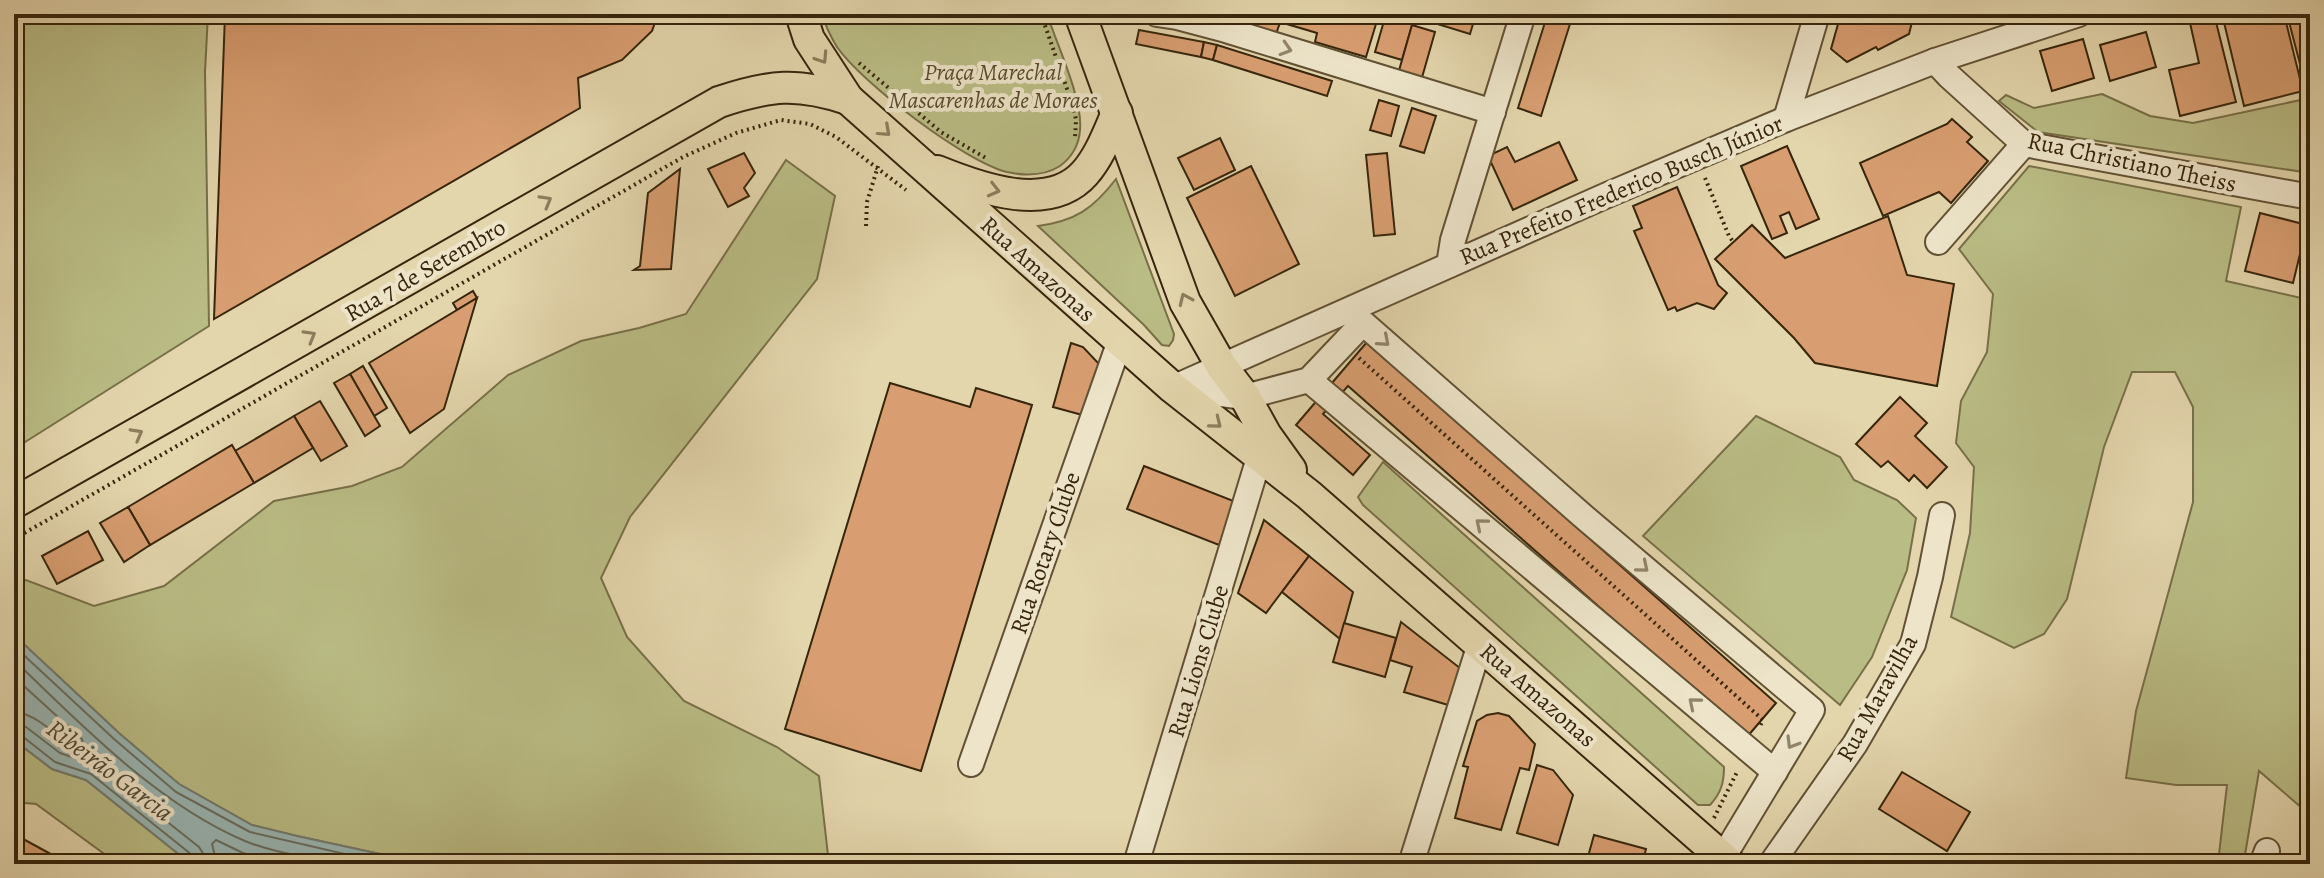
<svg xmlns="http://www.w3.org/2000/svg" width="2324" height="878" font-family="Alegreya,serif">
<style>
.green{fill:#babc85;stroke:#787048;stroke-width:2}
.water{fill:#99b6b4;stroke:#727c71;stroke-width:2}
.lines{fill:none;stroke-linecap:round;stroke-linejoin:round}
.shore{stroke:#686e60;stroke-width:2}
.building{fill:#d89e71;stroke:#37250c;stroke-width:2}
.minor-casing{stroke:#625134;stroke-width:28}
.major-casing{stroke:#37250c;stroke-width:34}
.path{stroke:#37250c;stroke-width:4;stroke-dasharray:2 4;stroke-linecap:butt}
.minor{stroke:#ede4c9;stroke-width:24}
.major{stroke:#e3d5ac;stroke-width:30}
.oneway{stroke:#92846a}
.oneway2{stroke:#8d7d5c}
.labels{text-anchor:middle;stroke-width:8;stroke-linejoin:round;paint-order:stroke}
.park-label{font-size:24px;font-style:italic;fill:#584b2a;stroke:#ede4c9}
.street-label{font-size:24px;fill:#37250c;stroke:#ede4c9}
.water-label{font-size:26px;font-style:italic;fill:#504936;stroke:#ede4c9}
</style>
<rect width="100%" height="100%" fill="#e3d5ac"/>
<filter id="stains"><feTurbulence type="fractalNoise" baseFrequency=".0025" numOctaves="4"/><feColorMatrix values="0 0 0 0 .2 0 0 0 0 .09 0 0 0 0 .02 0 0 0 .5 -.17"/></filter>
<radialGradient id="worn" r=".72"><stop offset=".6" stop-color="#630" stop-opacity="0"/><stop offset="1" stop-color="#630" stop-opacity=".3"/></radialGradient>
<g class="green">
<polygon points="19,14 208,14 205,72 209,326 14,449 14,39"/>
<path d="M822,14H1047C1057,45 1083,99 1080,130C1079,145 1072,157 1060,166C1044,176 1025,176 1007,172C964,161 863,84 837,47C831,37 825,25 822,14Z"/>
<polygon points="2102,94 2150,116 2193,123 2310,98 2310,173 2038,132 1999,101 2006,95 2034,108"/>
<polygon points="786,160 835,196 817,279 630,517 601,578 627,637 684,701 777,747 819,776 829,864 426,864 297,836 252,825 179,784 120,734 14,635 14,585 26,580 94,606 164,586 274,501 352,486 402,467 508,375 581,341 639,328 686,314"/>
<polygon points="2029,166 2241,207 2226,281 2310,300 2310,815 2259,771 2245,855 2240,864 2218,863 2227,785 2176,785 2126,778 2136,711 2193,502 2193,407 2175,372 2132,372 2104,447 2067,599 2044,634 2014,648 1951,617 1970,533 1974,467 1956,443 1961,401 1987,352 1993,294 1959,249"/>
<path d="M1116,179L1174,334L1173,340L1169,346L1162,345L1144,325L1038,226C1075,221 1093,209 1116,179Z"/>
<polygon points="1756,416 1840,457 1854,480 1897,500 1916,518 1907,570 1872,657 1840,705 1643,536"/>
<path d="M1383,462L1724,767C1724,783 1721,793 1710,805H1698L1363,505L1358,497Z"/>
<polygon points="14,740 52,769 86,780 191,864 118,864 36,804 14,802"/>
</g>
<polygon class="water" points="14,635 120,734 179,784 252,825 297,836 426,864 191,864 86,780 52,769 14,740"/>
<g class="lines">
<g class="shore">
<polyline points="14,646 114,739 176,792 250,832 388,864"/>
<path d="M14,660C80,724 159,805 245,841C274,853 309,857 340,864"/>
<path d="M14,677L82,739L83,744L79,746C55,739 40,714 14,712"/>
<polyline points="14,724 26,727 60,753 97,766 199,847 204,855 205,864"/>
<polyline points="14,735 22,736 55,762 91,774 192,855 195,864"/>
<polyline points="217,864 212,844 216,840 243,853 284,864"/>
</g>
</g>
<g class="building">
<polygon points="225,14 658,14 652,31 622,60 578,78 580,108 214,319"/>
<polygon points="1227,14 1283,14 1276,34 1225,19"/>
<polygon points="1283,14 1379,14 1366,57 1315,42 1317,33 1280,22"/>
<polygon points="1386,14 1413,22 1402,60 1375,52"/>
<polygon points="1405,14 1476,14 1470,34"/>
<polygon points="1854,14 1914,14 1909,34 1878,50 1876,47 1847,62 1831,49 1840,17 1852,20"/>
<polygon points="2188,14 2214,14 2236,102 2180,116 2169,70 2199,63"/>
<polygon points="2222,14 2284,14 2303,91 2244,106"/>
<polygon points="2287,14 2310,14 2310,90 2307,91"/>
<polygon points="1547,16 1570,24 1541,116 1518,108"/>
<polygon points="1412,25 1435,32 1421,81 1398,74"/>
<polygon points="1139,30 1204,42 1201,57 1136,44"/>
<polygon points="2146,32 2156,67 2110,81 2100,45"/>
<polygon points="2083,39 2094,78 2052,91 2040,51"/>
<polygon points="1204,42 1217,45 1213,60 1201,57"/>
<polygon points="1217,45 1332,81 1327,96 1213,60"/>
<polygon points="1379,100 1399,106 1391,136 1370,130"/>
<polygon points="1412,108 1436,116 1424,153 1400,146"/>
<polygon points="1952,119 1972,137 1967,142 1988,161 1951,203 1939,192 1883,216 1860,163 1947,124"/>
<polygon points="1220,138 1235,170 1194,190 1178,158"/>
<polygon points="1559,142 1577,180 1513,210 1488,156 1507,147 1515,162"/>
<polygon points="1787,146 1819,219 1796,229 1789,212 1780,216 1787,233 1772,239 1741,166"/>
<polygon points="744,153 755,173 744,188 749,196 728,207 708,169"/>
<polygon points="1387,153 1395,234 1374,236 1366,155"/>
<polygon points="1251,166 1299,264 1235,296 1187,198"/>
<polygon points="680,169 671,269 634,270 640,266 648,193"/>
<polygon points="1677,187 1718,285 1727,293 1714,309 1697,303 1677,311 1675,307 1668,310 1634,231 1642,228 1633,206"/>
<polygon points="2260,213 2307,225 2293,283 2245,271"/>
<polygon points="1888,216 1907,275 1954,284 1937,386 1815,363 1794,338 1715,259 1752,225 1785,258"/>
<polygon points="473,291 477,298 457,310 453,303"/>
<polygon points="477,298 444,409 410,433 369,363"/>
<polygon points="1367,342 1776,703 1747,737 1348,386 1323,414 1370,455 1353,475 1296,425"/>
<polygon points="1071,343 1083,347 1100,365 1086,416 1053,407"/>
<polygon points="363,366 387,408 374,416 350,374"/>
<polygon points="350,374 380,426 365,436 334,383"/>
<polygon points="890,383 970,407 976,388 1032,405 921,771 785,729"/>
<polygon points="1900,397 1927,423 1915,436 1947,467 1927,488 1914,475 1909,481 1888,461 1881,467 1856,444"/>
<polygon points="320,401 347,446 321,461 294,416"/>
<polygon points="294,416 313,448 254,483 235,451"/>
<polygon points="232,445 254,483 150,545 128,507"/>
<polygon points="1144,466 1236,502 1219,545 1127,509"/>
<polygon points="128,507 150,545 124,562 100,523"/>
<polygon points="1264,520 1309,556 1266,613 1238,593"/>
<polygon points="88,531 103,560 57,584 42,556"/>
<polygon points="1309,556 1353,592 1340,639 1282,592"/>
<polygon points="1401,622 1465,672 1455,707 1404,692 1412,667 1390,660"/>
<polygon points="1344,623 1396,638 1385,677 1333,662"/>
<polygon points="1498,713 1509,716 1535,744 1529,770 1520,768 1501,830 1455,818 1468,767 1463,766 1477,721 1487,715"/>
<polygon points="1537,765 1553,770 1573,795 1558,845 1517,833"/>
<polygon points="1902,772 1970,812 1947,851 1879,809"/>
<polygon points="14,834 69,864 14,864"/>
<polygon points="1594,835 1646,849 1642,864 1586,864"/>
</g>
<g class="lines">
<g class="minor-casing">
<g id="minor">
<polyline points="1157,14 1177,17 1226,30 1493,112"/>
<polyline points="1935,61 1949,76 2024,144 2310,197"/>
<polyline points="1786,119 1817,14"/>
<polyline points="1938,242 2024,144"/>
<polyline points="1449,265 1453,240 1523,14"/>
<polyline points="1309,380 1775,772"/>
<polyline points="1175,387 1605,196 1786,119 1935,61 2079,14"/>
<polyline points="1173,388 1245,397 1309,380 1363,323 1584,517 1812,710 1719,864"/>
<polyline points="971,764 1120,341"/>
<polyline points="1136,864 1259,458"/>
<polyline points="1411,864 1480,644"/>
<polyline points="1771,864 1855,744 1913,644 1930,577 1942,515"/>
<polyline points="2262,864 2267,851"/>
</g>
</g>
<g class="major-casing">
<g id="major">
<polyline points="801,14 809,39 848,99 1173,388 1309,495 1730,864"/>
<polyline points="1080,14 1185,302 1222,367 1245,397 1266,435 1291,470"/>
<path d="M937,171C979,188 1049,214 1085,173C1100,156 1108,133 1117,113"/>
<path d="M14,503L719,102C770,85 797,82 848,99"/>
</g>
</g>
<g class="path">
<polyline points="1041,14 1074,109 1076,120 1075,138"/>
<polyline points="859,63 941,132 986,158"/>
<polyline points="1705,178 1729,236 1734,243"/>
<polyline points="866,226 867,202 878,166"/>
<polyline points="1359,358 1763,720 1759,728"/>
<polyline points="14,539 683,157 736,133 781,120 810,124 836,137 906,190"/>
<polyline points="1714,818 1737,772"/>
</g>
<use href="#minor" class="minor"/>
<use href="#major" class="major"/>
</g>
<defs><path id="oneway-chevron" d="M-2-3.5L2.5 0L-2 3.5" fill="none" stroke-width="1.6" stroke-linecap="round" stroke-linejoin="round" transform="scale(2)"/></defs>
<g class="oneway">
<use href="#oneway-chevron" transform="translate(1286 49) rotate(17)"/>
<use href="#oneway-chevron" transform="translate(1384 341) rotate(41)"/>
<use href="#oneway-chevron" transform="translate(1481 524) rotate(-140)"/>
<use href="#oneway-chevron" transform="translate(1643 567) rotate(40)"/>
<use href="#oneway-chevron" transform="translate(1694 703) rotate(-140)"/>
<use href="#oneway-chevron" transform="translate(1792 743) rotate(121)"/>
</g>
<g class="oneway2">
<use href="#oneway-chevron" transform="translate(822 58) rotate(57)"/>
<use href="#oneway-chevron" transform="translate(885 131) rotate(42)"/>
<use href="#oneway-chevron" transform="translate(994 190) rotate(14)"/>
<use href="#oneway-chevron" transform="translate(546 201) rotate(-30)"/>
<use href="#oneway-chevron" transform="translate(1185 299) rotate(-114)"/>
<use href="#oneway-chevron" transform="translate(310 336) rotate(-30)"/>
<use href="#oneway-chevron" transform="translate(1216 423) rotate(39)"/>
<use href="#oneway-chevron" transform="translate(137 434) rotate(-29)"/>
</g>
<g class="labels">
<g class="park-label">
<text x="993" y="80">Praça Marechal<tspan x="993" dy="28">Mascarenhas de Moraes</tspan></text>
</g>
<g class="street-label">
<text transform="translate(2132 162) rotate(12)" y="8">Rua Christiano Theiss</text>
<text transform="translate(1621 190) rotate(-23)" y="8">Rua Prefeito Frederico Busch Júnior</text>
<text transform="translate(1038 269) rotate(42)" y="8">Rua Amazonas</text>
<text transform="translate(425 270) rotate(-30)" y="8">Rua 7 de Setembro</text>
<text transform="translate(1045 553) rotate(-71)" y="8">Rua Rotary Clube</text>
<text transform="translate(1198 661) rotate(-73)" y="8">Rua Lions Clube</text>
<text transform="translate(1538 695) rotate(41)" y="8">Rua Amazonas</text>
<text transform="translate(1877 698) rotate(-61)" y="8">Rua Maravilha</text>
</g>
<g class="water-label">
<text transform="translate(110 770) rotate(37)" y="9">Ribeirão Garcia</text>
</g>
</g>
<rect width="2324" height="878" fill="none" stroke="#e3d5ac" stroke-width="48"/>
<rect x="16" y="16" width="2292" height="846" fill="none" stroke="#37250c" stroke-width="4"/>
<rect x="24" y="24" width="2276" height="830" fill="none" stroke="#37250c" stroke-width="2"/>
<rect width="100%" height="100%" filter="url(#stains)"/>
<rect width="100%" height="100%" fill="url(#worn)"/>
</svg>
